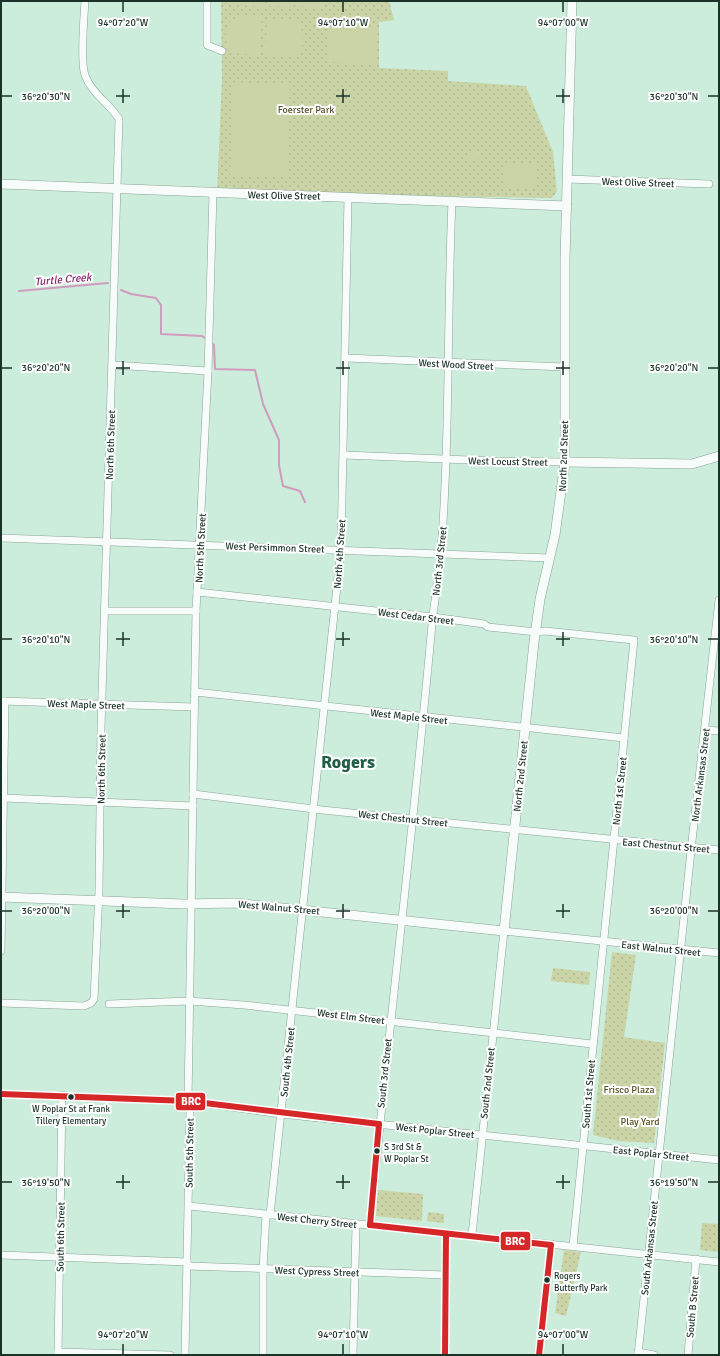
<svg xmlns="http://www.w3.org/2000/svg" width="720" height="1356" font-family="Signika,sans-serif">
<style>
.green{fill:url(#green-dots)}
.pitch{fill:#cad4a6}
.lines{fill:none;stroke-linecap:round;stroke-linejoin:round}
.stream{stroke:#d09cbe;stroke-width:2}
.minor-casing{stroke:#89a396;stroke-width:8}
.major-casing{stroke:#89a396;stroke-width:10}
.minor{stroke:#f7fcfa;stroke-width:7}
.major{stroke:#f7fcfa;stroke-width:9}
.bus-1-casing{stroke:#fff;stroke-width:9}
.bus-1{stroke:#d62728;stroke-width:6}
.ticks{fill:none;stroke:#1a3227;stroke-width:1.5}
.bus-dot{fill:#1a3227;stroke:#fff;stroke-width:1.5}
.labels{text-anchor:middle;stroke-width:4;stroke-linejoin:round;paint-order:stroke}
.bus-label{font-size:9px;fill:#1a3227;stroke:#fff;text-anchor:start}
.park-label{font-size:10px;fill:#575126;stroke:#fff}
.street-label{font-size:10px;fill:#1a3227;stroke:#fff}
.water-label{font-size:11px;font-style:italic;fill:#8d256e;stroke:#fff}
.town-label{font-size:18px;font-weight:bold;fill:#225e45;stroke:#fff}
.ticks-label{font-size:10px;text-anchor:middle;fill:#1a3227;stroke:#fff;stroke-width:4;stroke-linejoin:round;paint-order:stroke}
.line-badge{stroke:#fff;stroke-width:1.5}
.badge-label{font-size:11px;text-anchor:middle;font-weight:bold;fill:#fff}
</style>
<defs>
<pattern id="green-dots" width="8" height="8" patternUnits="userSpaceOnUse"><rect width="8" height="8" fill="#cad4a6"/><path d="M2 2h.1M6 6h.1" fill="none" stroke="#adb68f" stroke-width="1.8" stroke-linecap="round"/></pattern>
</defs>
<rect width="100%" height="100%" fill="#cceddc"/>
<g class="green">
<polygon points="221,1 389,1 394,20 379,22 379,68 448,71 448,81 526,86 553,152 557,191 552,198 217,193 222,78"/>
<polygon points="612,952 636,955 624,1037 665,1043 654,1143 618,1141 593,1135"/>
<polygon points="553,968 590,972 589,985 551,981"/>
<polygon points="378,1190 423,1194 422,1221 376,1216"/>
<polygon points="428,1212 444,1214 444,1223 427,1221"/>
<polygon points="702,1223 719,1224 719,1252 700,1250"/>
<polygon points="564,1250 581,1252 566,1316 555,1313"/>
</g>
<g class="pitch">
<polygon points="228,1 263,1 263,7 228,5"/>
<polygon points="267,1 294,1 294,7 267,6"/>
<polygon points="296,1 323,1 323,8 296,6"/>
<path d="M245,16L262,18L260,51L256,55L227,53C226,34 221,19 245,16Z"/>
<path d="M267,18C304,19 305,23 301,57L269,56L265,51Z"/>
<polygon points="328,27 378,28 376,64 327,62"/>
<polygon points="233,82 290,83 287,177 230,176"/>
<circle cx="474" cy="156" r="5"/>
<polygon points="504,162 536,165 536,189 503,186"/>
</g>
<g class="lines">
<g class="stream">
<polyline points="121,290 131,294 156,298 161,305 161,334 202,336 207,339"/>
<polyline points="19,291 108,283"/>
<polyline points="210,342 214,345 215,369 255,370 263,404 279,440 279,465 283,486 300,491 305,502"/>
</g>
<g class="minor-casing">
<g id="minor">
<polyline points="207,1 207,45 222,51"/>
<polyline points="567,179 709,184"/>
<polyline points="346,358 565,367"/>
<polyline points="113,365 208,371"/>
<polyline points="344,455 494,461 565,462"/>
<polyline points="1,538 550,558"/>
<polyline points="197,592 433,617 484,624 488,627 536,632 545,631 634,640 573,1246"/>
<polyline points="106,611 196,611"/>
<polyline points="195,692 624,738"/>
<polyline points="1,701 194,707"/>
<polyline points="705,730 719,731"/>
<polyline points="193,794 322,810 719,850"/>
<polyline points="4,798 193,806"/>
<polyline points="1,951 5,701"/>
<path d="M1,1003L84,1006L91,1003L94,999L99,891L101,729L119,119C110,104 91,93 85,75C80,62 84,17 85,1"/>
<polyline points="109,1004 189,1001 244,1005 592,1044"/>
<polyline points="1,1094 188,1101 281,1114 719,1160"/>
<polyline points="189,1206 719,1262"/>
<polyline points="270,1215 341,549 348,197"/>
<path d="M370,1225C389,1025 414,825 432,624C434,600 440,576 441,552C450,436 447,318 452,201"/>
<polyline points="472,1235 504,931 719,953"/>
<polyline points="1,1255 187,1262"/>
<polyline points="188,1266 446,1275"/>
<polyline points="58,1352 170,1355"/>
<polyline points="638,1352 654,1355"/>
<polyline points="58,1355 62,1095"/>
<polyline points="185,1355 190,1109 188,1101 196,611 208,371 213,193"/>
<polyline points="263,1355 263,1269 266,1215"/>
<polyline points="353,1355 356,1225"/>
<polyline points="445,1355 446,1234"/>
<polyline points="539,1355 551,1245"/>
<polyline points="638,1355 692,841 719,600"/>
<polyline points="688,1355 696,1259"/>
</g>
</g>
<g class="major-casing">
<g id="major">
<polyline points="1,184 567,206"/>
<polyline points="565,462 692,464 719,456"/>
<polyline points="1,897 184,904 234,903 504,931 534,642 540,599 555,535 565,462 565,260 572,1"/>
</g>
</g>
<use href="#minor" class="minor"/>
<use href="#major" class="major"/>
<g class="bus-1-casing">
<g id="bus-1">
<polyline points="1,1094 188,1101 379,1124"/>
<polyline points="370,1225 551,1245 539,1355"/>
<polyline points="370,1225 379,1124"/>
<polyline points="445,1355 446,1234"/>
</g>
</g>
<use href="#bus-1" class="bus-1"/>
</g>
<path class="ticks" d="M123,2V12M343,2V12M563,2V12M123,89V103M343,89V103M563,89V103M2,96H12M116,96H130M336,96H350M556,96H570M708,96H718M123,361V375M343,361V375M563,361V375M2,368H12M116,368H130M336,368H350M556,368H570M708,368H718M123,632V646M343,632V646M563,632V646M2,639H12M116,639H130M336,639H350M556,639H570M708,639H718M123,904V918M343,904V918M563,904V918M2,911H12M116,911H130M336,911H350M556,911H570M708,911H718M123,1175V1189M343,1175V1189M563,1175V1189M2,1182H12M116,1182H130M336,1182H350M556,1182H570M708,1182H718M123,1344V1354M343,1344V1354M563,1344V1354"/>
<g class="bus-dot">
<circle cx="71" cy="1097" r="3.5"/>
<circle cx="377" cy="1151" r="3.5"/>
<circle cx="547" cy="1280" r="3.5"/>
</g>
<g class="labels">
<g class="bus-label">
<text x="71" y="1112" text-anchor="middle">W Poplar St at Frank<tspan x="71" dy="12">Tillery Elementary</tspan></text>
<text x="384" y="1150">S 3rd St &amp;<tspan x="384" dy="12">W Poplar St</tspan></text>
<text x="554" y="1279">Rogers<tspan x="554" dy="12">Butterfly Park</tspan></text>
</g>
<g class="park-label">
<text x="306" y="113">Foerster Park</text>
<text x="629" y="1093">Frisco Plaza</text>
<text x="640" y="1125">Play Yard</text>
</g>
<g class="street-label">
<text transform="translate(638 182) rotate(2)" y="4">West Olive Street</text>
<text transform="translate(284 195) rotate(1)" y="4">West Olive Street</text>
<text transform="translate(456 364) rotate(3)" y="4">West Wood Street</text>
<text transform="translate(110 445) rotate(-88)" y="4">North 6th Street</text>
<text transform="translate(563 456) rotate(-88)" y="4">North 2nd Street</text>
<text transform="translate(508 461) rotate(1)" y="4">West Locust Street</text>
<text transform="translate(275 547) rotate(2)" y="4">West Persimmon Street</text>
<text transform="translate(200 548) rotate(-87)" y="4">North 5th Street</text>
<text transform="translate(339 554) rotate(-86)" y="4">North 4th Street</text>
<text transform="translate(439 561) rotate(-84)" y="4">North 3rd Street</text>
<text transform="translate(416 616) rotate(7)" y="4">West Cedar Street</text>
<text transform="translate(86 704) rotate(2)" y="4">West Maple Street</text>
<text transform="translate(409 716) rotate(6)" y="4">West Maple Street</text>
<text transform="translate(101 769) rotate(-89)" y="4">North 6th Street</text>
<text transform="translate(700 775) rotate(-83)" y="4">North Arkansas Street</text>
<text transform="translate(520 776) rotate(-84)" y="4">North 2nd Street</text>
<text transform="translate(619 791) rotate(-84)" y="4">North 1st Street</text>
<text transform="translate(403 818) rotate(6)" y="4">West Chestnut Street</text>
<text transform="translate(666 845) rotate(5)" y="4">East Chestnut Street</text>
<text transform="translate(279 907) rotate(5)" y="4">West Walnut Street</text>
<text transform="translate(661 948) rotate(6)" y="4">East Walnut Street</text>
<text transform="translate(351 1016) rotate(7)" y="4">West Elm Street</text>
<text transform="translate(287 1062) rotate(-84)" y="4">South 4th Street</text>
<text transform="translate(384 1073) rotate(-84)" y="4">South 3rd Street</text>
<text transform="translate(487 1083) rotate(-84)" y="4">South 2nd Street</text>
<text transform="translate(588 1094) rotate(-85)" y="4">South 1st Street</text>
<text transform="translate(435 1130) rotate(6)" y="4">West Poplar Street</text>
<text transform="translate(189 1153) rotate(-89)" y="4">South 5th Street</text>
<text transform="translate(651 1153) rotate(6)" y="4">East Poplar Street</text>
<text transform="translate(317 1220) rotate(6)" y="4">West Cherry Street</text>
<text transform="translate(60 1237) rotate(-89)" y="4">South 6th Street</text>
<text transform="translate(649 1248) rotate(-84)" y="4">South Arkansas Street</text>
<text transform="translate(317 1271) rotate(2)" y="4">West Cypress Street</text>
<text transform="translate(692 1307) rotate(-85)" y="4">South B Street</text>
</g>
<g class="water-label">
<text transform="translate(63 279) rotate(-5)" y="4">Turtle Creek</text>
</g>
<g class="town-label">
<text x="348" y="768">Rogers</text>
</g>
</g>
<g class="ticks-label">
<text x="123" y="26">94°07'20"W</text>
<text x="343" y="26">94°07'10"W</text>
<text x="563" y="26">94°07'00"W</text>
<text x="46" y="100">36°20'30"N</text>
<text x="674" y="100">36°20'30"N</text>
<text x="46" y="371">36°20'20"N</text>
<text x="674" y="371">36°20'20"N</text>
<text x="46" y="643">36°20'10"N</text>
<text x="674" y="643">36°20'10"N</text>
<text x="46" y="914">36°20'00"N</text>
<text x="674" y="914">36°20'00"N</text>
<text x="46" y="1186">36°19'50"N</text>
<text x="674" y="1186">36°19'50"N</text>
<text x="123" y="1338">94°07'20"W</text>
<text x="343" y="1338">94°07'10"W</text>
<text x="563" y="1338">94°07'00"W</text>
</g>
<g class="line-badge">
<rect x="175" y="1092" width="31" height="19" rx="4" fill="#d62728"/>
<rect x="500" y="1231" width="31" height="20" rx="4" fill="#d62728"/>
</g>
<g class="badge-label">
<text x="191" y="1105">BRC</text>
<text x="515" y="1245">BRC</text>
</g>
<rect width="720" height="1356" fill="none" stroke="#1a3227" stroke-width="4"/>
</svg>
